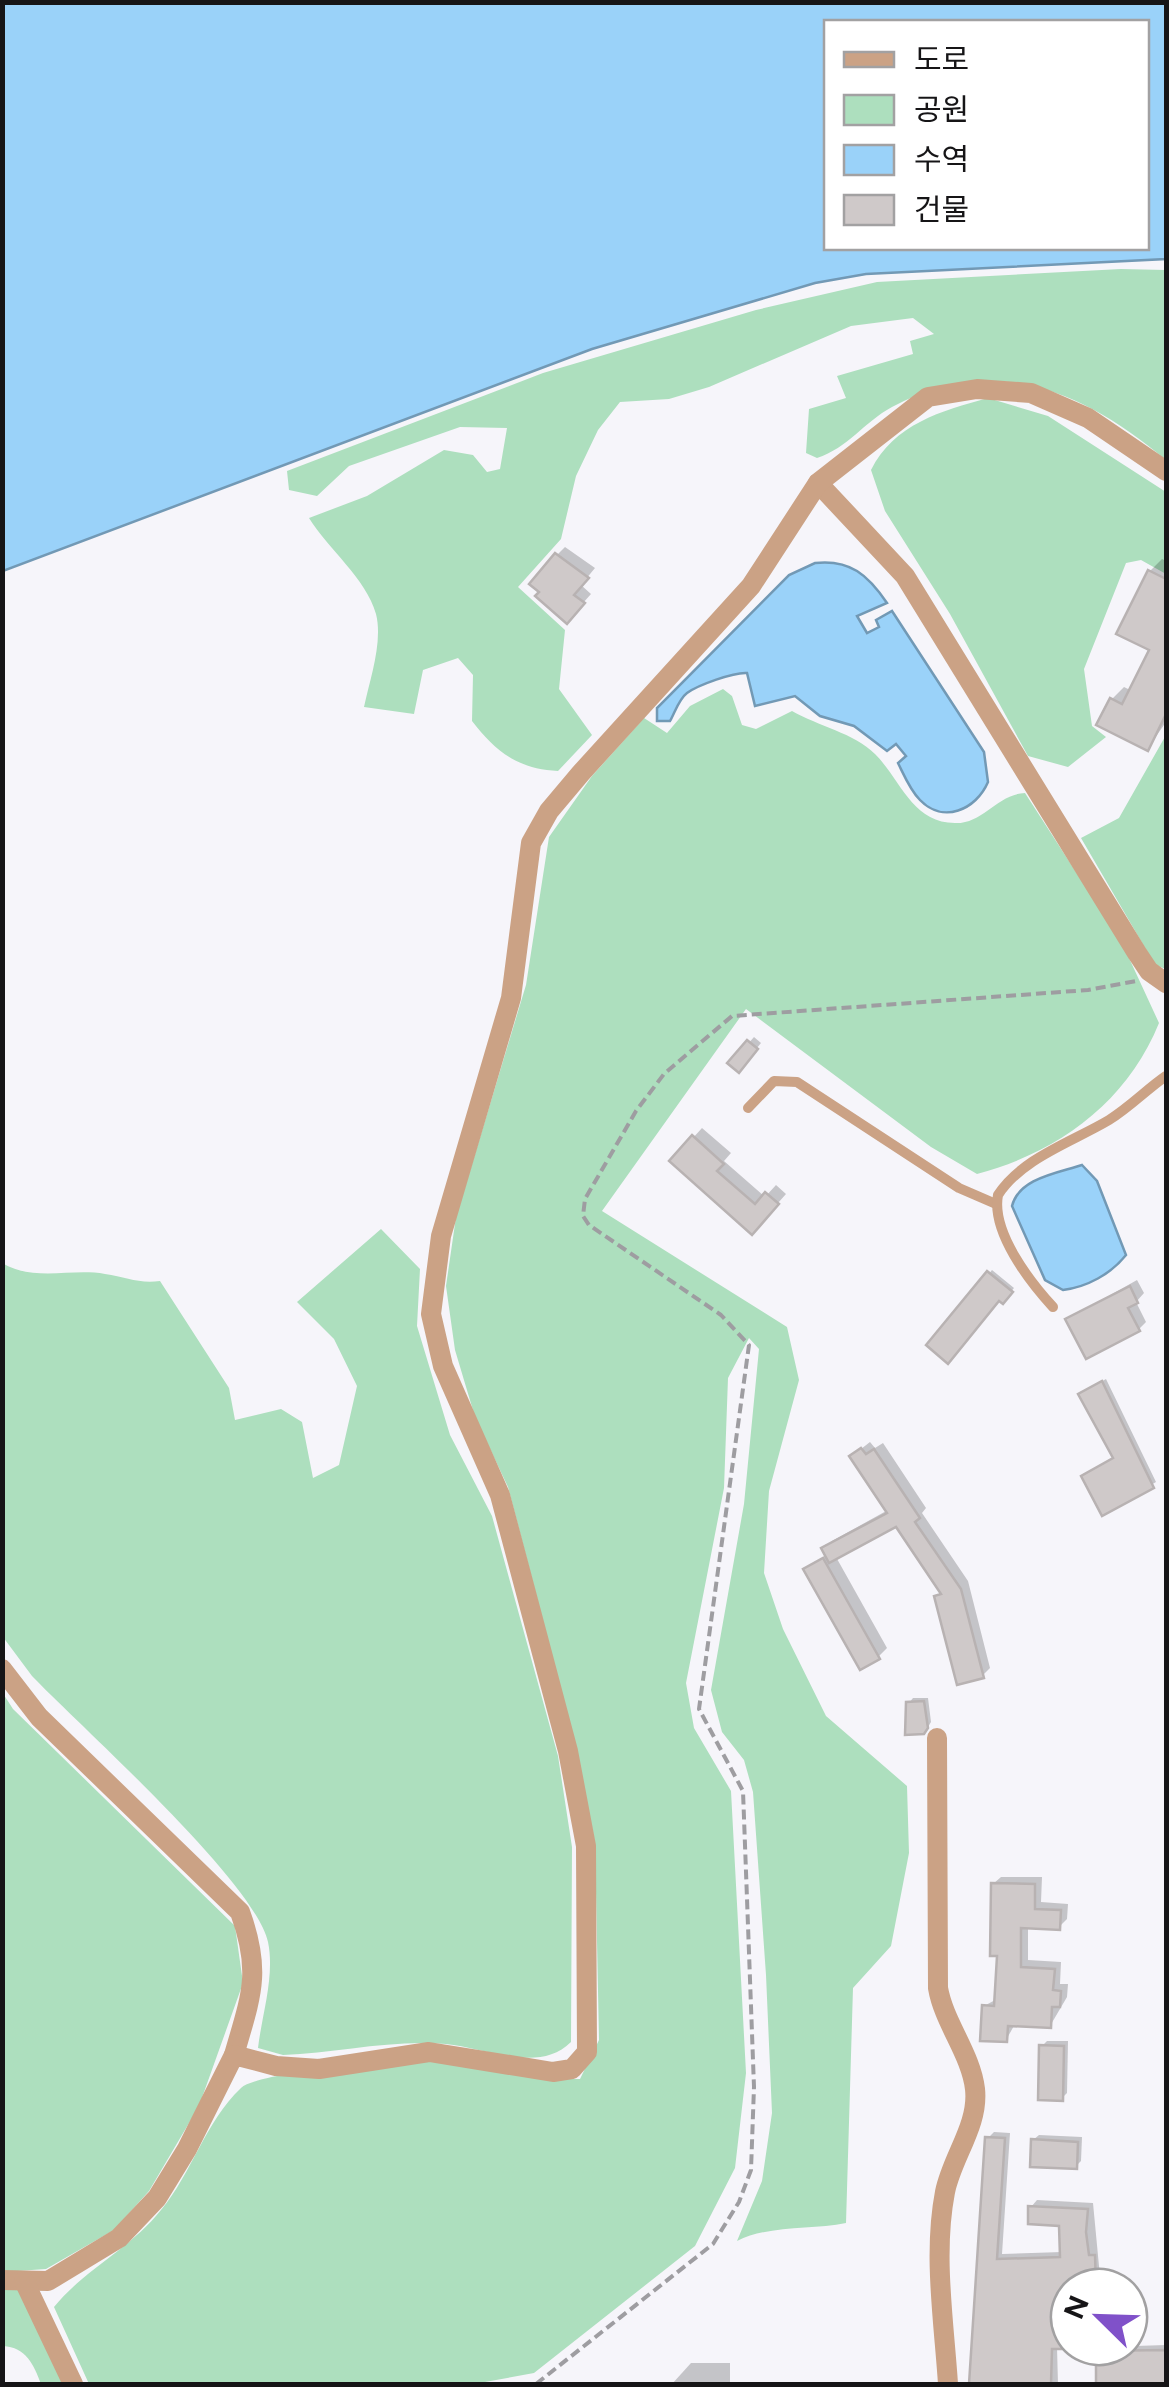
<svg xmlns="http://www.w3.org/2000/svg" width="1169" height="2387" font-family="Figtree,'Noto Sans KR',sans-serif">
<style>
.green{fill:#addfbe}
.water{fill:#9ad2f9;stroke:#7299b5;stroke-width:2.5;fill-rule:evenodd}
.shadow{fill:#0003}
.building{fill:#cfc9c9;stroke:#b8b2b2;stroke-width:2.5}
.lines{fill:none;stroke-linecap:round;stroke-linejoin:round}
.path{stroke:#9e9da1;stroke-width:4;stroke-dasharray:10 5;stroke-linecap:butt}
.lane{stroke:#cba285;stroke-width:10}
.street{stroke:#cba285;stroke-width:20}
</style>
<rect width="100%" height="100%" fill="#f6f5fa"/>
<g class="green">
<path d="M1121,269L1166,270V460C1084,391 994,352 892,407C864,422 848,448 817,458L806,453L809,409L846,398L837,376L913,354L910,341L934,334L913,318L851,326L709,387L669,399L620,402L598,430L576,476L561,539L518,587L565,630L559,689L592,735L558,771C518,769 496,752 472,721L473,675L458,658L423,670L414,714L364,707C370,679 383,642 376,614C366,578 328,549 309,518L367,496L444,450L473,455L487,472L500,469L507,428L460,427L349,466L317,496L289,490L287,471L543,373L756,310L877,282Z"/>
<path d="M988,398L1048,416L1166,492V574L1141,560L1126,563L1084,669L1092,726L1106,737L1068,767L1028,756L950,614L885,511L871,470C894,424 941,411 988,398Z"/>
<path d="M723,689L732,696L742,725L756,729L792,711C818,726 854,733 875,754C901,780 912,823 955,823C983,824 997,794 1025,793L1123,945L1159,1023C1127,1102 1059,1152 977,1174L931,1147L746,1009L602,1211L787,1327L799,1380L769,1491L764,1573L783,1629L826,1716L907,1786L909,1853L891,1946L853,1988L846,2223C812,2230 768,2225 737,2241L762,2181L772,2113L766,1975L753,1792L744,1760L722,1732L711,1690L744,1504L759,1349L749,1338L728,1378L724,1488L686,1683L694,1728L731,1791L746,2073L735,2168L695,2246L534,2373L474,2384H89L54,2307C85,2269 130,2249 161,2210C192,2173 205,2122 241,2088C259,2071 398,2062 429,2062C480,2062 529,2080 580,2079L599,2040L595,1843L576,1747L508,1487L475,1417L455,1350L446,1286L456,1217L526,985L549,837L592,776L644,718L667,733L690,706Z"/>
<polygon points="1166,735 1166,969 1155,965 1081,838 1119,818"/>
<path d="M381,1229L420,1269L417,1326L450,1435L492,1516L558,1756L572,1847L571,2042C539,2074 487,2048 446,2044C393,2039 336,2053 283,2055L258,2048C262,2014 275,1976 268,1942C254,1881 83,1729 32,1676L3,1637L2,1263C34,1282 71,1268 105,1274C126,1277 139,1284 160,1281L229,1388L235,1420L281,1409L302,1422L313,1478L339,1465L357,1386L334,1339L297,1302Z"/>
<polygon points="2,1692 13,1709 235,1926 243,1983 199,2106 149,2191 114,2230 46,2269 3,2272"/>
<path d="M3,2286L21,2287L66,2384H41C34,2365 26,2347 3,2346Z"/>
</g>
<g class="water">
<path d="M3,2L1166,3V259L866,274L815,283L592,349L3,571ZM826,22H1146V248H826Z"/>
<path d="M815,563C850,559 868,575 887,603L857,616L867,633L879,627L876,620L892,611L984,752L988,782C976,810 943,824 920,800C910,790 904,775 898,763L906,756L896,744L887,751L854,726L820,716L795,696L755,706L747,673C734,672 698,685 687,693C679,699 675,712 670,721H657V708L789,575Z"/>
<path d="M1082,1165L1097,1181L1126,1255C1111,1274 1087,1287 1063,1290L1045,1280L1012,1206C1019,1178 1058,1173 1082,1165Z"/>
</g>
<g class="shadow">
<polygon points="565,547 595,568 581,585 591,594 575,612 557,555"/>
<polygon points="1162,559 1166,561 1166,722 1148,748 1112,699 1124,687 1132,691 1153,649 1150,571"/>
<polygon points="754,1037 761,1043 744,1064 731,1063"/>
<polygon points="702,1128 731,1153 724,1161 765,1197 776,1185 786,1194 761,1222 672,1161"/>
<polygon points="992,1270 1014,1288 1003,1301 999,1298 930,1345"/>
<polygon points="1137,1280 1144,1293 1136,1302 1146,1322 1139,1329 1068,1319"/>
<polygon points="1106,1379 1156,1482 1103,1513 1115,1458 1084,1391"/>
<polygon points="870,1442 875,1448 883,1443 926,1508 922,1513 968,1581 990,1668 982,1676 937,1597 942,1592 897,1524 836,1557 887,1648 878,1657 806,1570 827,1554 824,1549 832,1541 888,1510 852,1456"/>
<polygon points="913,1698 928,1698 931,1722 928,1727 909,1703"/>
<polygon points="1001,1877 1042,1877 1041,1902 1068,1904 1067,1919 1059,1927 1028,1925 1028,1960 1061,1962 1060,1984 1068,1984 1067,1997 1050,2026 1015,2024 1006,2040 984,2006 997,1999 999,1954 993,1884"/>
<polygon points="1047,2041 1068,2041 1067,2093 1062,2098 1042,2046"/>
<polygon points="994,2132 1010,2133 1002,2254 1062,2252 1062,2223 1031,2207 1037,2200 1093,2203 1101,2287 1069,2287 1069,2347 1057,2347 1058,2384 970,2384 988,2138"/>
<polygon points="1039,2135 1082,2137 1081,2161 1076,2166 1033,2140"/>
<polygon points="1166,2345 1166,2384 1099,2384 1098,2352 1104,2347"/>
<polygon points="691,2363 730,2363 730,2384 672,2384"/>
</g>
<g class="building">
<polygon points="555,553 589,578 574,595 585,603 567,624 535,596 539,592 529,584"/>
<polygon points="1148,570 1166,579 1166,714 1148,751 1096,725 1110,698 1122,704 1149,650 1116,634"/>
<polygon points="747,1040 758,1049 739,1073 727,1063"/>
<polygon points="692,1135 724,1164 717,1171 755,1204 765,1192 779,1204 752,1235 669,1161"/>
<polygon points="987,1271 1013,1292 1003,1304 999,1301 948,1364 926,1345"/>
<polygon points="1130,1286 1138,1303 1128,1308 1140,1331 1086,1359 1065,1319"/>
<polygon points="1102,1381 1154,1488 1102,1516 1081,1476 1113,1458 1078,1394"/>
<polygon points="861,1448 866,1454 874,1449 920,1518 915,1522 961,1589 984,1678 957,1685 934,1596 941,1594 896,1527 829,1563 821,1548 887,1513 849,1456"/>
<polygon points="823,1558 880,1659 860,1670 803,1569"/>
<polygon points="924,1701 928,1728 924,1734 905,1735 906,1702"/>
<polygon points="991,1883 1035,1884 1035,1909 1061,1910 1060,1930 1021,1928 1021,1967 1055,1969 1053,1990 1061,1991 1060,2007 1052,2007 1051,2028 1008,2026 1007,2042 980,2041 982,2005 994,2006 997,1956 990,1956"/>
<polygon points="1039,2045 1064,2046 1063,2101 1038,2100"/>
<polygon points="985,2137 1005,2138 997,2259 1060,2257 1059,2226 1028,2224 1028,2206 1088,2209 1086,2232 1089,2255 1095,2255 1096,2287 1069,2287 1069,2349 1052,2349 1051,2384 969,2384"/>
<polygon points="1031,2139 1078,2142 1077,2169 1030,2167"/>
<polygon points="1166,2350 1166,2384 1096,2384 1096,2351"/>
</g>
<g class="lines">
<polyline class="path" points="536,2384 713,2244 739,2202 751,2170 754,2087 743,1791 699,1709 749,1345 721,1315 589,1225 583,1216 585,1199 636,1111 664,1074 732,1016 1088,990 1136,981"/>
<g class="lane">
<polyline points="748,1108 774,1081 797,1082 959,1188 996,1204"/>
<path d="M1053,1307C1030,1282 991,1232 998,1195C1022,1158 1072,1142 1109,1120C1130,1107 1147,1089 1166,1076"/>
</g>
<g class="street">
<polyline points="818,483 905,576 1137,953 1149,971 1166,983"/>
<path d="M2,1669L39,1717L240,1912C262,1972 251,1996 234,2055"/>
<path d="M937,1738L938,1988C944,2023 971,2054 975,2089C979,2125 952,2157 945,2192C933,2254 944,2322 948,2384"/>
<polyline points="2,2280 48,2281 119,2238 157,2198 187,2149 234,2055 276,2066 319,2069 429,2052 553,2072 572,2069 587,2052 586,1846 568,1751 500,1495 443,1366 431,1314 441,1236 511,998 531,843 549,811 581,773 751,586 818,483 928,397 977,389 1031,393 1088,418 1166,471"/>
<polyline points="24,2281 73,2384"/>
</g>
</g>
<rect width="1169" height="2387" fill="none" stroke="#161517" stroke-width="10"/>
<rect x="824" y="20" width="325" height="230" fill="#ffffff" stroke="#a2a1a2" stroke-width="2.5"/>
<rect x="844" y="52" width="50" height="15" fill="#cba285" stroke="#a2a1a2" stroke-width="2.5"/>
<text x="914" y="70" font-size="30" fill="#161517">도로</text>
<rect x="844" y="95" width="50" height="30" fill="#addfbe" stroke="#a2a1a2" stroke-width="2.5"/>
<text x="914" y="120" font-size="30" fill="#161517">공원</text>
<rect x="844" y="145" width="50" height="30" fill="#9ad2f9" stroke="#a2a1a2" stroke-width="2.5"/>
<text x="914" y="170" font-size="30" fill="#161517">수역</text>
<rect x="844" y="195" width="50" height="30" fill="#cfc9c9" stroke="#a2a1a2" stroke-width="2.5"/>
<text x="914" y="220" font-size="30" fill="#161517">건물</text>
<g transform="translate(1099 2317) rotate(293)"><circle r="48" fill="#ffffff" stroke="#a2a1a2" stroke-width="2.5"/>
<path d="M0-8L18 38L0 25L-18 38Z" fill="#8051c9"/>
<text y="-15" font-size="28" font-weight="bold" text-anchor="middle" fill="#161517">N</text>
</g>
</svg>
